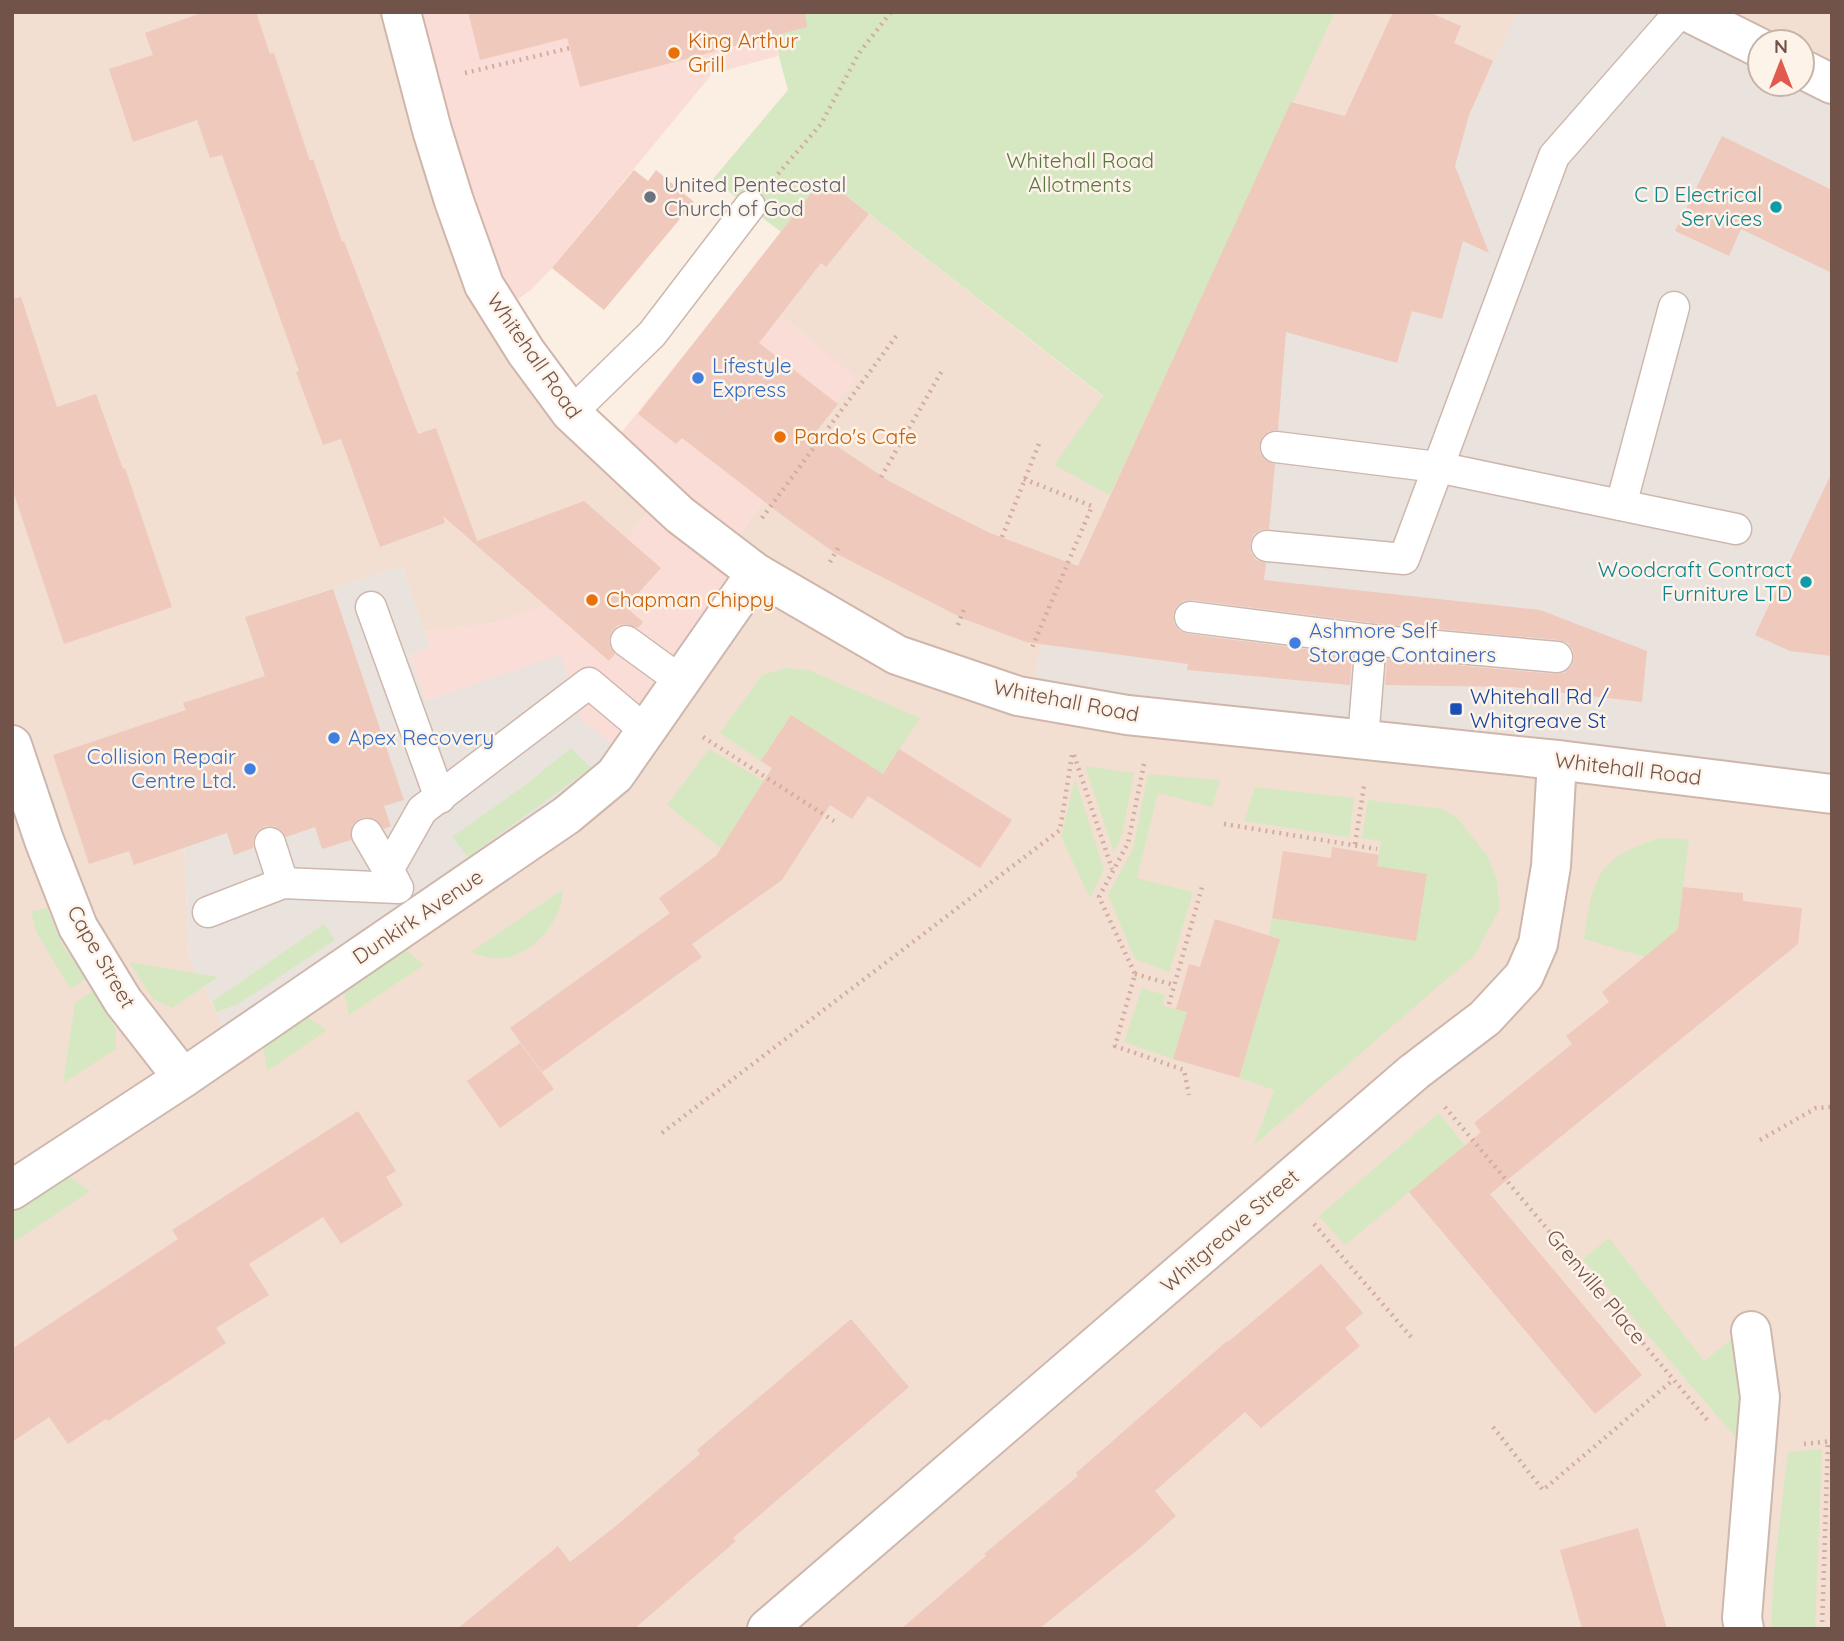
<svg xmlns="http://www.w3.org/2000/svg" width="1844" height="1641" font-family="Quicksand,sans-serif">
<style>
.residential{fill:#f2dfd2}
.commercial{fill:#fbddd7}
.industrial{fill:#eae2dd}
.green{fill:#d6e8c2}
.building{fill:#efc9bc}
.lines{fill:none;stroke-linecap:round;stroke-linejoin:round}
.lane-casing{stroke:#ceb7ad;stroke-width:33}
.street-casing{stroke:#ceb7ad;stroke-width:42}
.secondary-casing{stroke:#d0b6aa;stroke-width:42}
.path{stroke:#d3ad9f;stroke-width:4.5;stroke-dasharray:2 5;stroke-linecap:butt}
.lane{stroke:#fff;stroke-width:30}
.street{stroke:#fff;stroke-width:38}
.secondary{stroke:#fff;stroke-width:38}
.food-dot{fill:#e8710a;stroke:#fef3e9;stroke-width:2.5}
.worship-dot{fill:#6b7280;stroke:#fef3e9;stroke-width:2.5}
.culture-dot{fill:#0f9aa8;stroke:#fef3e9;stroke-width:2.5}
.shop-dot{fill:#3f7fe0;stroke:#fef3e9;stroke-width:2.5}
.transit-dot{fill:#1a4fb4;stroke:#fef3e9;stroke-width:2.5}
.labels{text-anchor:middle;stroke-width:5;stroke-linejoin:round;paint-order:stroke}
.food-label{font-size:21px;fill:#c56008;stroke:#fef3e9;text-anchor:start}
.park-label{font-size:21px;fill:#597742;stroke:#fef3e9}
.worship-label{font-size:21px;fill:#5b616d;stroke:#fef3e9;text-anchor:start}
.culture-label{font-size:21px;fill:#0d838f;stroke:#fef3e9;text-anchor:end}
.street-label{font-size:21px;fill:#71534a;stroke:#fef3e9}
.shop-label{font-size:21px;fill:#366cbe;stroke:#fef3e9;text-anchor:start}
.transit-label{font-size:21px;fill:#164399;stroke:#fef3e9;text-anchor:start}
</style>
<rect width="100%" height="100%" fill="#fbeee3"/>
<g class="residential">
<polygon points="12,12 401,12 484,285 659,496 627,540 546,605 494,623 424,631 402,566 245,617 265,676 184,703 186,711 179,713 189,958 232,1044 728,552 763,501 817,346 781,315 821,262 869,214 1142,427 1041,648 1030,698 1832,794 1832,1629 12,1629"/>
<polygon points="1335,12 1518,12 1455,146 1291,101"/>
<polygon points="1688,12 1832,12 1832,84 1802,69 1802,42 1760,42"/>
</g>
<g class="commercial">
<polygon points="401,12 767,12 778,56 712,74 552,268 531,290 501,311"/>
<polygon points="823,178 869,214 826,267 821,263 781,315 856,378 763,501 728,552 756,573 628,757 580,718 573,695 494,678 426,701 410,655 430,648 424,631 494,623 545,605 627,540 659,496 608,449 755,267"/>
</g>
<g class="industrial">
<polygon points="1517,12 1688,12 1760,48 1760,84 1832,84 1832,794 1030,698 1041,648 1291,101 1455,146"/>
<polygon points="402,566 430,648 410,655 426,701 561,654 580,718 628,757 232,1044 189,958 179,713 186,711 183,703 264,676 245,617"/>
</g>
<g class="green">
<polygon points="767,12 1335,12 1110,495 1054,465 1103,396 823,178 781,232 713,179 788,90"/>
<polygon points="786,668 808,670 920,718 883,774 791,715 761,761 720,733 762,675"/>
<polygon points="571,748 591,768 468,857 452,837 524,786"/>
<polygon points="709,749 764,781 721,848 667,805"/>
<polygon points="1085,766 1134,773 1122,835 1114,852"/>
<polygon points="1148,774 1220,780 1212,807 1158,793 1137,878 1193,892 1169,972 1135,959 1108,895 1133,849"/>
<polygon points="1075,779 1104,869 1090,898 1061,837"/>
<polygon points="1255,787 1354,798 1349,837 1244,821"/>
<polygon points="1368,800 1443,809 1457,818 1487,855 1496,877 1500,908 1475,955 1254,1145 1274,1090 1239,1078 1280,939 1269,935 1272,918 1426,874 1377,866 1381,841 1362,838"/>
<path d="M1661,838L1689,839L1677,939L1645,957L1584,939C1592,877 1598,856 1661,838Z"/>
<path d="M563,889C562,895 562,904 559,910C549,935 522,962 492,958C485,957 478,954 471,952Z"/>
<polygon points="47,908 63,946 86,979 70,988 37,934 31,911"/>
<polygon points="324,924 335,940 238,1004 217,1012 212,1002"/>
<polygon points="405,949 424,965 349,1015 344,991"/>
<polygon points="129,962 218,977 172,1008 153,999"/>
<polygon points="1142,988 1165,995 1162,1005 1187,1012 1173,1059 1124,1042"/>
<polygon points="93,991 116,1029 116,1049 63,1083 75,1003"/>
<polygon points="305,1016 327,1030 267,1071 263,1045"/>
<polygon points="1439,1113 1465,1146 1345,1245 1319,1216"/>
<polygon points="68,1176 90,1191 12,1243 12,1214"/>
<polygon points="1609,1238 1704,1361 1731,1340 1746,1383 1737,1439 1583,1259"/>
<polygon points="1822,1449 1815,1629 1771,1629 1774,1570 1788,1452"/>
</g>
<g class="building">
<polygon points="204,12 256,12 270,54 274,53 310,161 313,159 342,242 344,241 418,434 436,428 477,541 584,501 661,568 626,607 643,622 638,628 627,624 618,625 612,631 609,640 610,647 615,654 609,661 443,516 445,523 380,547 341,439 323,445 296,372 299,371 222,155 210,158 197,120 133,142 109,69 153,55 145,33"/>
<polygon points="468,12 805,12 807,27 580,87 567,38 480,60"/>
<polygon points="1393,12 1428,12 1461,26 1454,43 1493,61 1469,115 1455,166 1489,253 1463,241 1442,319 1412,311 1397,363 1286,332 1278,430 1270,431 1263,436 1259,446 1260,454 1265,460 1275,464 1269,529 1260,530 1253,535 1250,544 1251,553 1256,560 1266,563 1264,580 1540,610 1647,651 1642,702 1513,687 1385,685 1387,659 1555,674 1564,673 1572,666 1574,658 1573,650 1568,643 1559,640 1373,623 1192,600 1183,601 1177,606 1173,614 1174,624 1180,631 1188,634 1352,655 1350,685 1187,670 1188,664 1026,642 964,619 835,553 787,519 682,438 676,444 638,414 823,178 869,214 826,267 821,263 759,343 838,404 816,432 889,481 940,508 990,533 1078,566 1291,102 1345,116"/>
<polygon points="1722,136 1832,190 1832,273 1741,229 1729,256 1675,231"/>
<polygon points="634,170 648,181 656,170 694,202 604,310 552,268"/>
<polygon points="21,297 57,407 96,394 123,469 125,468 172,607 64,644 12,488 12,299"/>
<polygon points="1832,472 1832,656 1790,651 1755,635"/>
<polygon points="333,589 404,800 384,806 391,826 384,829 375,819 366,817 359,819 352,826 351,840 322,849 315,827 286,837 281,830 274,826 265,826 257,832 253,840 253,848 234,855 227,833 134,865 129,851 89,864 53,755 186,710 183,703 265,676 245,617"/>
<polygon points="791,715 883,774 899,749 1012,820 980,868 868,796 852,819 830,805 782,880 692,944 702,957 542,1072 510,1028 670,913 671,915 659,898 716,856 772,768 761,761"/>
<polygon points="1332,847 1379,855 1377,866 1427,874 1416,941 1272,918 1283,851 1331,858"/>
<polygon points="1683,887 1743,893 1743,901 1802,908 1798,944 1490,1194 1642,1375 1595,1414 1409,1192 1481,1132 1474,1123 1572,1044 1566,1036 1609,1002 1602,992 1678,929"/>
<polygon points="1215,919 1280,939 1239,1078 1173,1059 1187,1012 1176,1009 1189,964 1200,967"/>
<polygon points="520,1043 554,1089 500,1128 467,1081"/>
<polygon points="358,1111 396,1171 386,1177 403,1205 341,1244 323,1217 249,1264 269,1295 216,1328 226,1343 108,1421 106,1419 68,1444 49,1417 12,1442 12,1349 178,1239 172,1230"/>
<polygon points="1321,1264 1363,1313 1345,1328 1360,1346 1261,1428 1245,1412 1155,1491 1176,1516 1141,1547 1039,1629 901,1629 986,1556 984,1554 1078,1476 1076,1473 1227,1341 1228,1342"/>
<polygon points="851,1319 909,1387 733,1538 736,1541 634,1629 457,1629 558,1546 570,1562 617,1525 700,1454 697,1450"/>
<polygon points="1638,1528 1667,1629 1582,1629 1560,1550"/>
</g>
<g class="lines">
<g class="lane-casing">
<g id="lane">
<polyline points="571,413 652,334 750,206"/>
<polyline points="1276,447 1437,467 1736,529"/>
<polyline points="1621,505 1674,307"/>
<polyline points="1267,546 1404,559 1554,156 1680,12"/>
<polyline points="371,607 440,798"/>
<polyline points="1190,617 1371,640 1557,657"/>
<polyline points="626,641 681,681"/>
<polyline points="1363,740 1371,640"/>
<polyline points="367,834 395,882"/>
<polyline points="270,843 283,883"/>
<polyline points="388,870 422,810 589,683 646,731"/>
<polyline points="208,912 283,883 398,888"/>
</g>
</g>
<g class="street-casing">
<g id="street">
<polyline points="1688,12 1760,48"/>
<polyline points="1802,69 1832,84"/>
<polyline points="12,745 44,840 78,927 123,1001 183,1078"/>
<polyline points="12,1190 183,1078 567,815 615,775 756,573"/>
<polyline points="767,1629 1414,1072 1485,1018 1524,976 1538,944 1551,866 1557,760"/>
<polyline points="1744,1629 1742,1618 1760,1397 1751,1331"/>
</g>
</g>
<g class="secondary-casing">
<polyline id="secondary" points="401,12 432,130 454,201 484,285 526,352 571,413 680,515 756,573 897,655 1018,696 1127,715 1557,760 1832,794"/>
</g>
<g class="path">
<polyline points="465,73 570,48"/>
<polyline points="778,174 821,124 859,53 891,12"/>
<polyline points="881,477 943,369"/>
<polyline points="1024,479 1092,506 1031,650"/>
<polyline points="762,518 897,335"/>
<polyline points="1002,537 1040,441"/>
<polyline points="830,562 840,545"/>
<polyline points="958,625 964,609"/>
<polyline points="703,737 834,821"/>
<polyline points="1074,755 1112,869"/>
<polyline points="1144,764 1128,843 1099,897 1135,974 1115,1046 1184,1070 1189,1095"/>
<polyline points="1224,824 1377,849"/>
<polyline points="1355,844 1364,786"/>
<polyline points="1135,974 1174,985"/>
<polyline points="1169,1004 1202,887"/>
<polyline points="1445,1107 1709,1422"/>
<polyline points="662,1133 1060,830 1072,755"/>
<polyline points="1760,1140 1816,1108 1832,1107"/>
<polyline points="1314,1224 1411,1337"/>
<polyline points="1493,1427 1543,1490 1673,1380"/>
<polyline points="1804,1444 1832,1441"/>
<polyline points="1822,1629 1828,1441"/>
</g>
<use href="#lane" class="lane"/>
<use href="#street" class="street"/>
<use href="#secondary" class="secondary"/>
</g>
<g class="food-dot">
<circle cx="674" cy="53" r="7"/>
<circle cx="780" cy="437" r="7"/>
<circle cx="592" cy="600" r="7"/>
</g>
<circle class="worship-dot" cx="650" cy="197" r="7"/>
<g class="culture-dot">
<circle cx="1776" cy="207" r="7"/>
<circle cx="1806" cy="582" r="7"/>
</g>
<g class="shop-dot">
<circle cx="698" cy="378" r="7"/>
<circle cx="1295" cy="643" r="7"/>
<circle cx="334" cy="738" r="7"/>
<circle cx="250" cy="769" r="7"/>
</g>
<rect class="transit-dot" x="1449" y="702" width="14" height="14" rx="3.5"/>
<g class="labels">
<g class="food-label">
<text x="688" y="48">King Arthur<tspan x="688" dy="24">Grill</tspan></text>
<text x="794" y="444">Pardo's Cafe</text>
<text x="606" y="607">Chapman Chippy</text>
</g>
<g class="park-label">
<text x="1080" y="168">Whitehall Road<tspan x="1080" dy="24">Allotments</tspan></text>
</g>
<g class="worship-label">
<text x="664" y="192">United Pentecostal<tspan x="664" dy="24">Church of God</tspan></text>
</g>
<g class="culture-label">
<text x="1762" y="202">C D Electrical<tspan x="1762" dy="24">Services</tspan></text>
<text x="1792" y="577">Woodcraft Contract<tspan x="1792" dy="24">Furniture LTD</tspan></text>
</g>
<g class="street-label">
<text transform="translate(534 356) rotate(55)" y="7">Whitehall Road</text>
<text transform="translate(1066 701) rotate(11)" y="7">Whitehall Road</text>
<text transform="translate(1628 769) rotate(7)" y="7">Whitehall Road</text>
<text transform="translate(418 917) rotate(-34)" y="7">Dunkirk Avenue</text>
<text transform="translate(101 957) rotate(60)" y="7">Cape Street</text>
<text transform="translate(1230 1231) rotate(-41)" y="7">Whitgreave Street</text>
<text transform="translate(1596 1287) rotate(50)" y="7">Grenville Place</text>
</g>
<g class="shop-label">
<text x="712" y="373">Lifestyle<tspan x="712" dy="24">Express</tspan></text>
<text x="1309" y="638">Ashmore Self<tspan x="1309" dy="24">Storage Containers</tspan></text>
<text x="348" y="745">Apex Recovery</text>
<text x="236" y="764" text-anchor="end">Collision Repair<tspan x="236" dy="24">Centre Ltd.</tspan></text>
</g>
<g class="transit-label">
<text x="1470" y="704">Whitehall Rd /<tspan x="1470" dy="24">Whitgreave St</tspan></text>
</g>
</g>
<rect width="1844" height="1641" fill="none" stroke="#71534a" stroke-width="28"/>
<g transform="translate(1781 63)"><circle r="33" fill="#fef3e9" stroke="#c6b3a9" stroke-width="2"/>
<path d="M0-5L12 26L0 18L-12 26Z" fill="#e05b4d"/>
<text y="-10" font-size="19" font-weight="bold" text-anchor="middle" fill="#71534a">N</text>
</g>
</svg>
